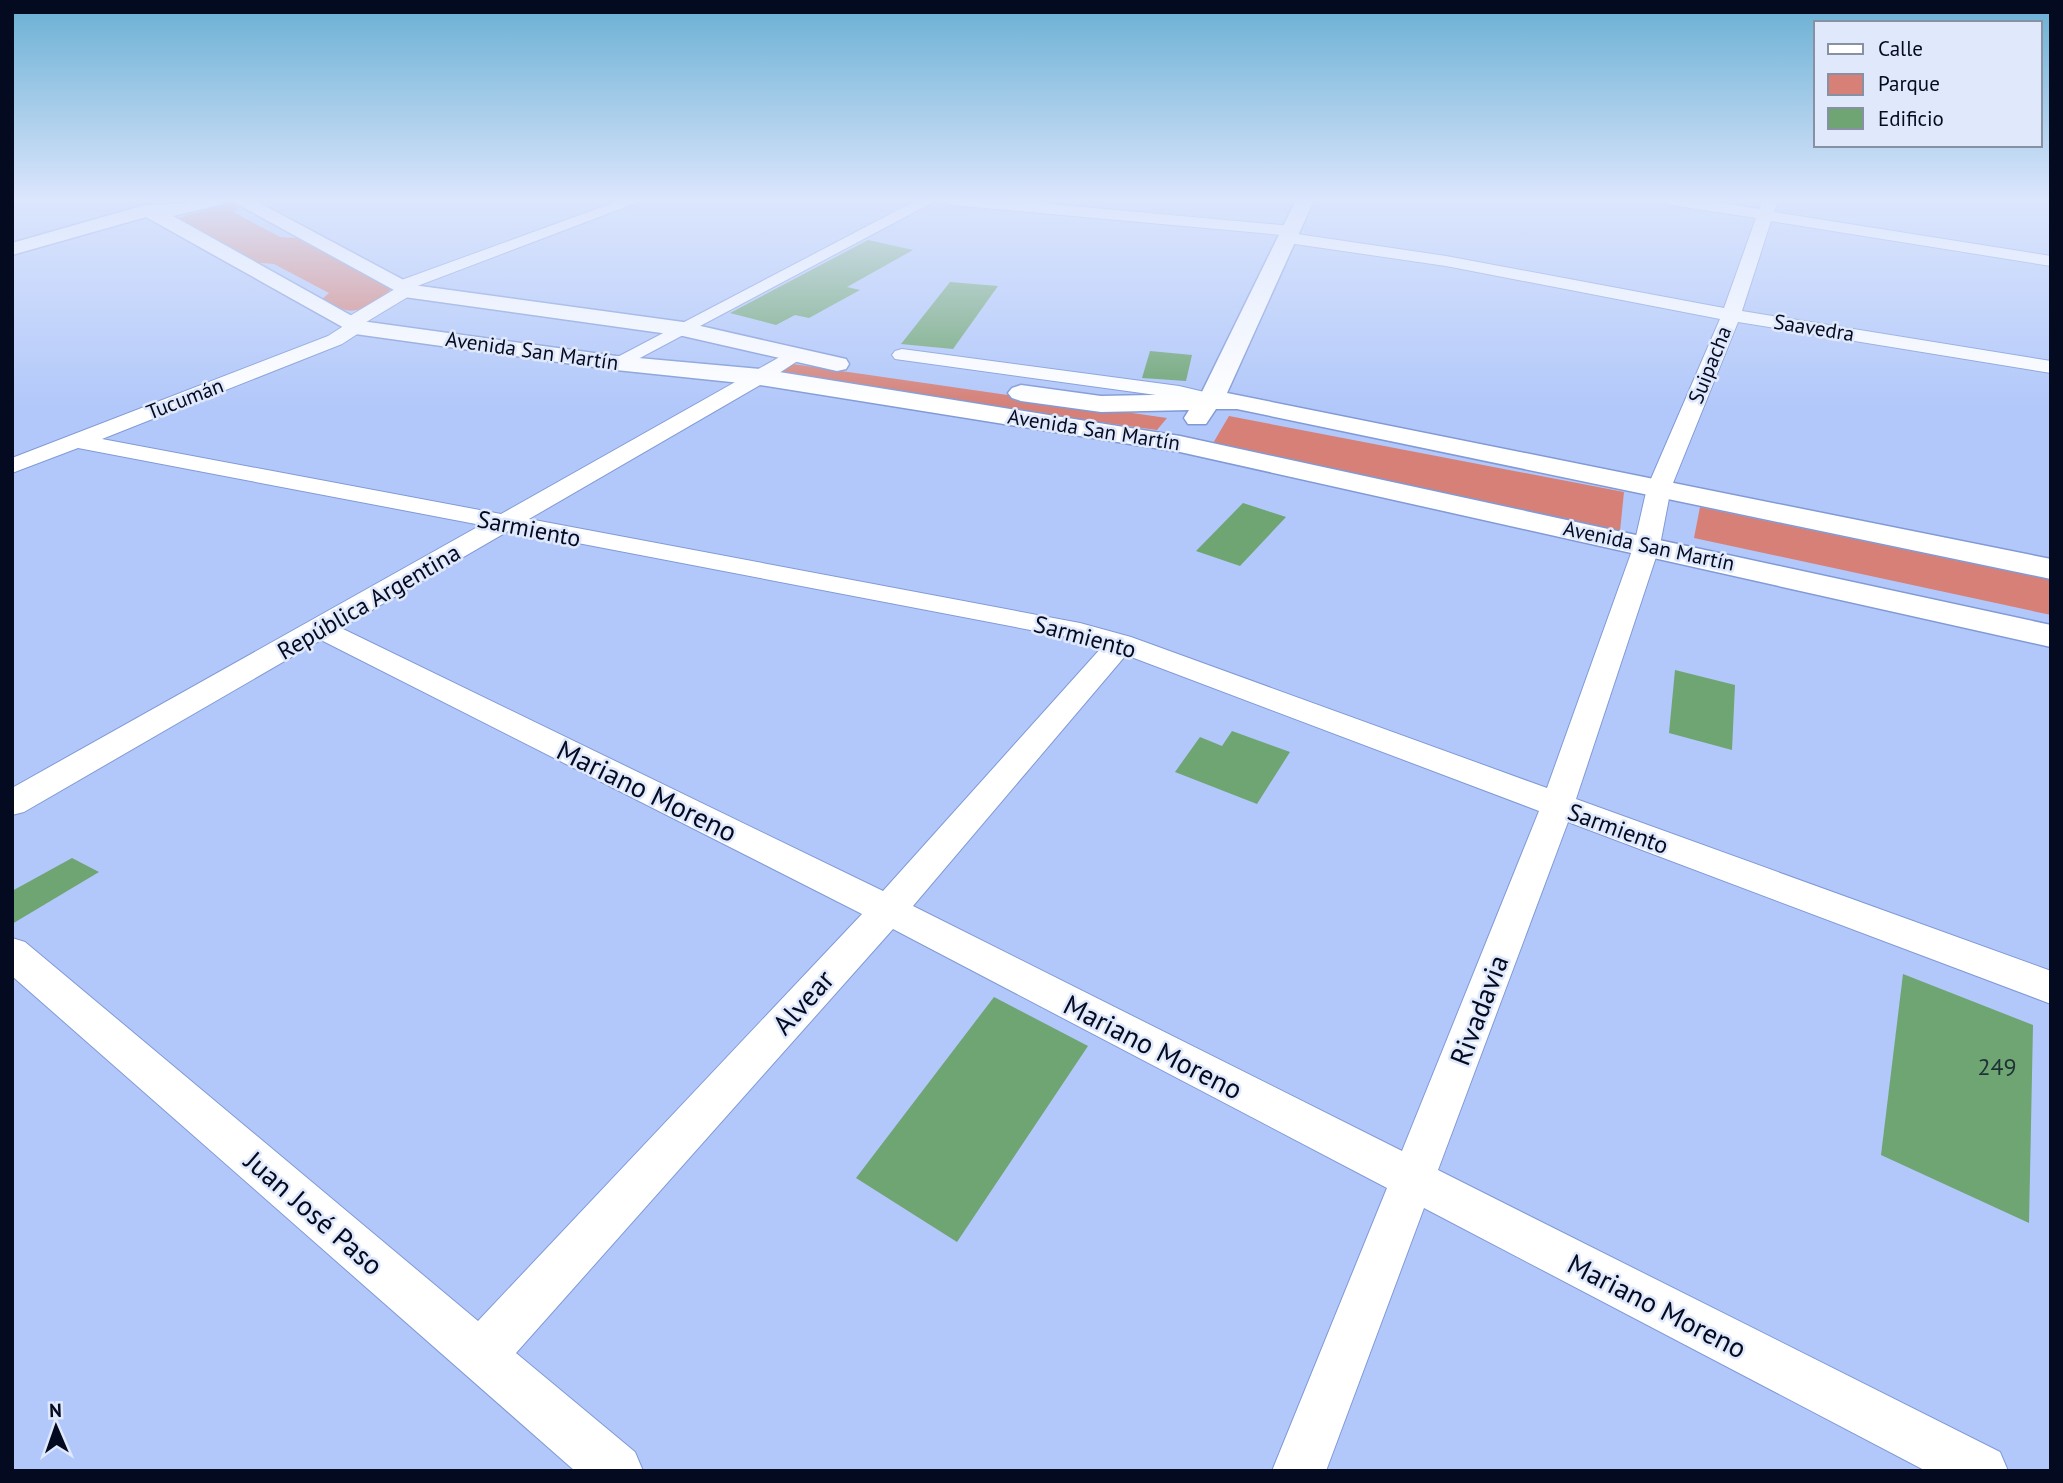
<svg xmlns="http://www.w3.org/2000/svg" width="2063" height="1483" font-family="'PT Sans',sans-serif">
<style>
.green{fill:#d68077}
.building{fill:#6ea573}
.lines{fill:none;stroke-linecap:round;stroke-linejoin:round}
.minor-casing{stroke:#819ad6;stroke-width:2}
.secondary-casing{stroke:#819ad6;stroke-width:3}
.minor{fill:#fff;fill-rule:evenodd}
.secondary{fill:#fff;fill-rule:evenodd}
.labels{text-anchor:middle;stroke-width:5;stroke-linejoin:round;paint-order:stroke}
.far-street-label{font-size:21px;fill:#040a20;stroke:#e0e9fc}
.street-label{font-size:24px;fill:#040a20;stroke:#e0e9fc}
.near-number-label{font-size:24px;fill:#1e3135}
.near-street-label{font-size:28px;fill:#040a20;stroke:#e0e9fc}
</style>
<rect width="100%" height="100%" fill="#b2c8fa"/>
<g class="green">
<path d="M231,202L239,207L233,212L280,237L296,238L389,287L390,291C357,312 357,318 321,300L329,293L274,264L250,262L179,218Z"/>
<polygon points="793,364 1167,418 1157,430 770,378"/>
<polygon points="1229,416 1624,492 1620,531 1209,450"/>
<polygon points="1700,507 2051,580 2051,615 1694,538"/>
</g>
<g class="building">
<polygon points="868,240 913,250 847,287 860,290 809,318 795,315 776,325 730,313"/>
<polygon points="950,282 998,286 953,349 901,344"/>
<polygon points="1150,351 1192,355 1186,381 1142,378"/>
<polygon points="1243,503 1286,517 1240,566 1196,551"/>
<polygon points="1675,670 1735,685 1732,750 1669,733"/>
<polygon points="1232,731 1290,752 1257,804 1175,772 1200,737 1222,746"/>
<polygon points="72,858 99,872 12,924 12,891"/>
<polygon points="1903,974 2033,1025 2029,1223 1881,1155"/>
<polygon points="994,997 1088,1046 957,1242 856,1178"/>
</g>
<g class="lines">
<g class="minor-casing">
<g id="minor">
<path d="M621,200H644L412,288L411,295L363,324L362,331L342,344L102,439L501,514L792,350L799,352L802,356L799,360L767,381L529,519L1080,623L1131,637L1547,788L1634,545L1647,488L1720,319L1446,266L1288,243L1282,241V235L952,205L944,200H1005L1291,226L1297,228V234L1446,256L1724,308L1756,218L1671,205L1663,200H1701L1759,209L1762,200H1778L1774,212L2051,256V266L1771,221L1742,311L2051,361V373L1738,322L1671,488L1660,545L1576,799L2051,971V1004L1568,822L1438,1170L2000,1452L2008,1471H1926L1424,1208L1326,1471H1272L1387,1188L893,929L516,1353L635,1452L643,1471H575L12,976V938L25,942L478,1321L862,914L321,640L24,812L12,815V788L481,525L78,448L12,473V458L328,336L342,327L343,320L395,289L396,282ZM510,530L1067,637L1102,647L883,891L341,628ZM1126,655L1539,811L1402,1151L913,906Z"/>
<polygon points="917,200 937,200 623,367 616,369 606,363"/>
<polygon points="902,349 1179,386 1217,395 1220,400 1209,406 1178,398 895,359 892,355 895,351"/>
</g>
</g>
<g class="secondary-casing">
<g id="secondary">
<polygon points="195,200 225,200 223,204 173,216 361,321 616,356 760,369 1180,436 2051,625 2051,647 1180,452 760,385 616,370 355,334 146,217 12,255 12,243 145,205 181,204"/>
<polygon points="230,200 254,200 413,285 683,322 846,359 849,364 846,369 837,371 683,336 397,296 394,290"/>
<polygon points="1296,200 1314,200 1227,393 2051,559 2051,579 1237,409 1216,409 1206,424 1188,424 1184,418 1189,410 1101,412 1021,401 1012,398 1008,393 1012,388 1021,385 1101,396 1201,394"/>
</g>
</g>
<use href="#minor" class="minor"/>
<use href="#secondary" class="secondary"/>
</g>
<linearGradient id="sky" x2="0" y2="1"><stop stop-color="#68afd3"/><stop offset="0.49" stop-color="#dce6fd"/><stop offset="1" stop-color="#dce6fd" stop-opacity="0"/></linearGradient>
<rect width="2063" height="408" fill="url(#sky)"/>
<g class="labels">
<g class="far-street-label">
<text transform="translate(1814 328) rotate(9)" y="7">Saavedra</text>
<text transform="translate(532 351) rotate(8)" y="7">Avenida San Martín</text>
<text transform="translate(1710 365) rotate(-68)" y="7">Suipacha</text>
<text transform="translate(185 399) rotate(-21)" y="7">Tucumán</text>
<text transform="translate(1094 430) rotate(9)" y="7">Avenida San Martín</text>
<text transform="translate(1649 546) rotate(12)" y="7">Avenida San Martín</text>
</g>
<g class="street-label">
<text transform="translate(529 529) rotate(11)" y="8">Sarmiento</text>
<text transform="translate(369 602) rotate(-30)" y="8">República Argentina</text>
<text transform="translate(1085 637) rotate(15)" y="8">Sarmiento</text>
<text transform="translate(1618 829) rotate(20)" y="8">Sarmiento</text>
</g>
<g class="near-number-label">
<text x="1997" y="1075">249</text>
</g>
<g class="near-street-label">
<text transform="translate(647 791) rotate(26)" y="10">Mariano Moreno</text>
<text transform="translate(803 1002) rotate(-48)" y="10">Alvear</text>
<text transform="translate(1479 1010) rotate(-69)" y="10">Rivadavia</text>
<text transform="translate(1153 1047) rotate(27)" y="10">Mariano Moreno</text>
<text transform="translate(314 1213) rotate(41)" y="10">Juan José Paso</text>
<text transform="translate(1657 1306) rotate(27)" y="10">Mariano Moreno</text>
</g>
</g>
<rect width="2063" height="1483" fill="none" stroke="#040a20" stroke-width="28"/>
<rect x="1814" y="21" width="228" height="126" fill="#e0e9fc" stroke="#8890a4" stroke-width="2"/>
<rect x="1828" y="44" width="35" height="10" fill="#ffffff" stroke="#8890a4" stroke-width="2"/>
<text x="1878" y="56" font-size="21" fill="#040a20">Calle</text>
<rect x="1828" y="74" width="35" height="21" fill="#d68077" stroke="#8890a4" stroke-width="2"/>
<text x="1878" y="91" font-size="21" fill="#040a20">Parque</text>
<rect x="1828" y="108" width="35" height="21" fill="#6ea573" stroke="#8890a4" stroke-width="2"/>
<text x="1878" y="126" font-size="21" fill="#040a20">Edificio</text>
<g transform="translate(56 1427) rotate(358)" stroke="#e0e9fc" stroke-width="5" paint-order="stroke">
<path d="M0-5L12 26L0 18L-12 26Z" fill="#040a20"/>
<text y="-10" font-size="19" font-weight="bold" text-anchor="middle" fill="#040a20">N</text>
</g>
</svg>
